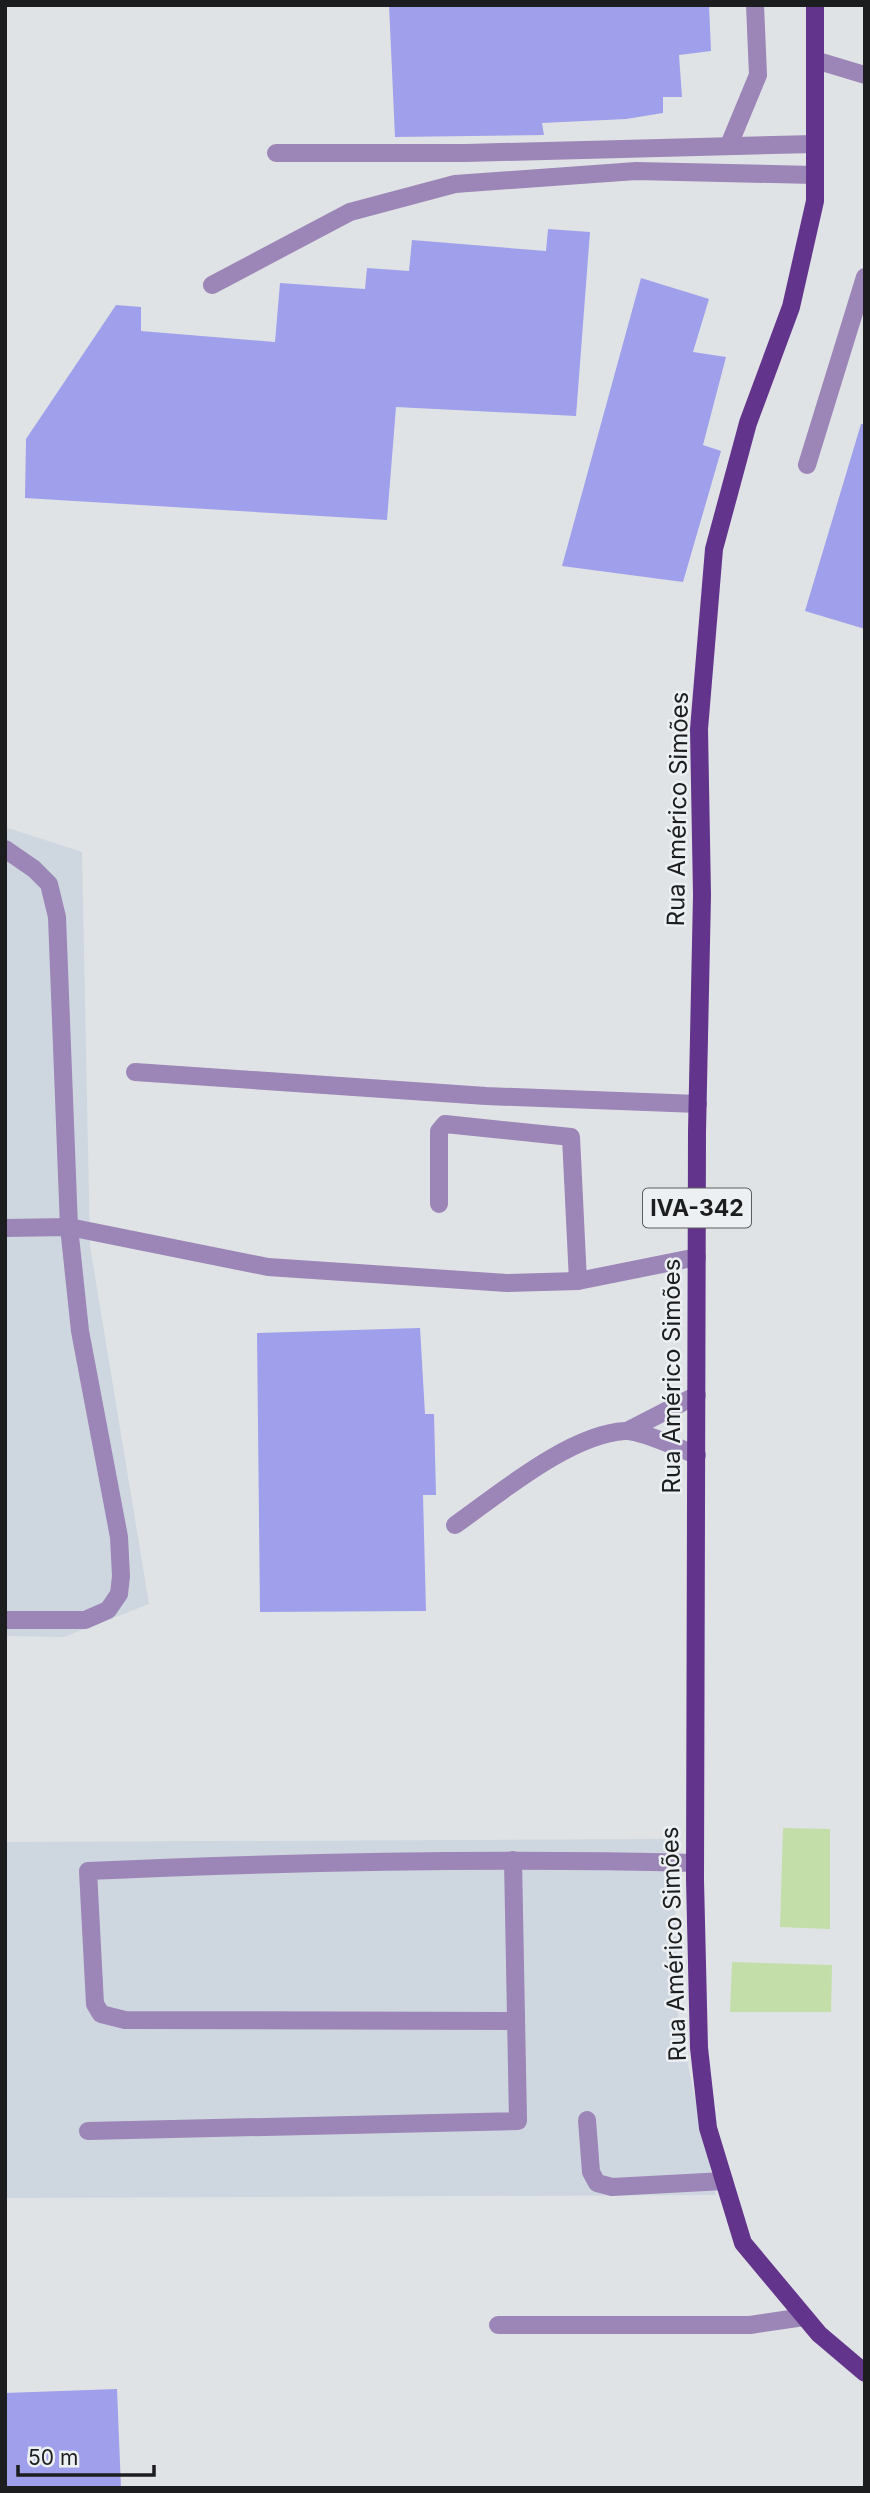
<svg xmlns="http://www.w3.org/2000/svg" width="870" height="2493" font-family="Inter,sans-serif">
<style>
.built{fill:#ced7df}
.green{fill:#c3dea9}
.building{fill:#9f9feb}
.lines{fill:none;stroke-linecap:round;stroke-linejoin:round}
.minor{stroke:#9c85b7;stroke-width:18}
.major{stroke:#62348c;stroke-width:18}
.labels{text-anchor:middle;stroke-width:5;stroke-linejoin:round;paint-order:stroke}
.shield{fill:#edf0f2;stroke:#5b5c5e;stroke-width:2}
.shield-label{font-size:23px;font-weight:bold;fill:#1c1d1e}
.street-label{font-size:24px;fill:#1c1d1e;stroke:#edf0f2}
</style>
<rect width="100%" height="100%" fill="#e0e3e5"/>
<g class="built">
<polygon points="5,827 82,852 90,1246 149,1604 64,1637 5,1636"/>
<polygon points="674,1839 678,2019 716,2195 5,2198 5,1842"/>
</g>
<g class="green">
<polygon points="783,1828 830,1829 830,1929 780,1927"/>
<polygon points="732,1962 832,1965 831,2012 730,2012"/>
</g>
<g class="building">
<polygon points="389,5 709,5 711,51 679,55 682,97 663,97 663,113 626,119 542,123 544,135 395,137"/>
<polygon points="548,229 590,232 576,416 396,407 387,520 25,498 26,439 116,305 141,307 141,331 275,342 280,283 365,289 367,268 409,271 412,240 546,251"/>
<polygon points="641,278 709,299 693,352 726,357 703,445 721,451 683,582 562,566"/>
<polygon points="861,424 865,424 865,629 805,611"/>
<polygon points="420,1328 425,1414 434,1414 436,1495 423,1495 426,1611 260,1612 257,1333"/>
<polygon points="117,2389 121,2488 5,2488 5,2393"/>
</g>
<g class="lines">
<g class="minor">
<polyline points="815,60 865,75"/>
<polyline points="729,145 758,75 755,5"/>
<polyline points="276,153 466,153 814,144"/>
<polyline points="212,285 350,212 455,184 636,171 814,175"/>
<polyline points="807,465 865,277"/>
<polyline points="5,849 34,869 49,884 57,917 69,1227 80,1331 119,1537 121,1576 119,1594 108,1610 85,1620 5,1620"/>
<polyline points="135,1072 486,1096 698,1104"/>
<polyline points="439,1204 439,1131 445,1124 571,1137 578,1281"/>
<polyline points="5,1228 69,1227 268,1267 507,1283 578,1281 697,1257"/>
<polyline points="627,1431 697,1395"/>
<path d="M455,1525C499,1494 570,1434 625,1431C642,1430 679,1449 697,1455"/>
<path d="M516,2021L125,2020L101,2014L95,2004L88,1871C290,1862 492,1858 695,1863"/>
<polyline points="587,2120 591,2172 597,2183 612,2187 724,2181"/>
<polyline points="88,2131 518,2121 513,1860"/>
<polyline points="498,2325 750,2325 804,2317"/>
</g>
<polyline class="major" points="815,5 815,201 791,307 748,423 714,549 699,729 702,895 697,1132 695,1880 699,2048 708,2128 743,2243 819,2334 865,2373"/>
</g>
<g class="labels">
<rect class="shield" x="643" y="1188.5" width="108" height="39" rx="5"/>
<g class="shield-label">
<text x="697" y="1216">IVA-342</text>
</g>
<g class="street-label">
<text transform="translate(678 809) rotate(-89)" y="8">Rua Américo Simões</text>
<text transform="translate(672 1376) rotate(-90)" y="8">Rua Américo Simões</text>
<text transform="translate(674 1944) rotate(-92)" y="8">Rua Américo Simões</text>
</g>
</g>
<rect width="870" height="2493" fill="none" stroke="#1c1d1e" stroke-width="14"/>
<path d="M18 2465v10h136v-10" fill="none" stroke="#1c1d1e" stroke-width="3.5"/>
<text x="28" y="2465" font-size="21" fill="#1c1d1e" stroke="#edf0f2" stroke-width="5" paint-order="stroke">50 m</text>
</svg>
